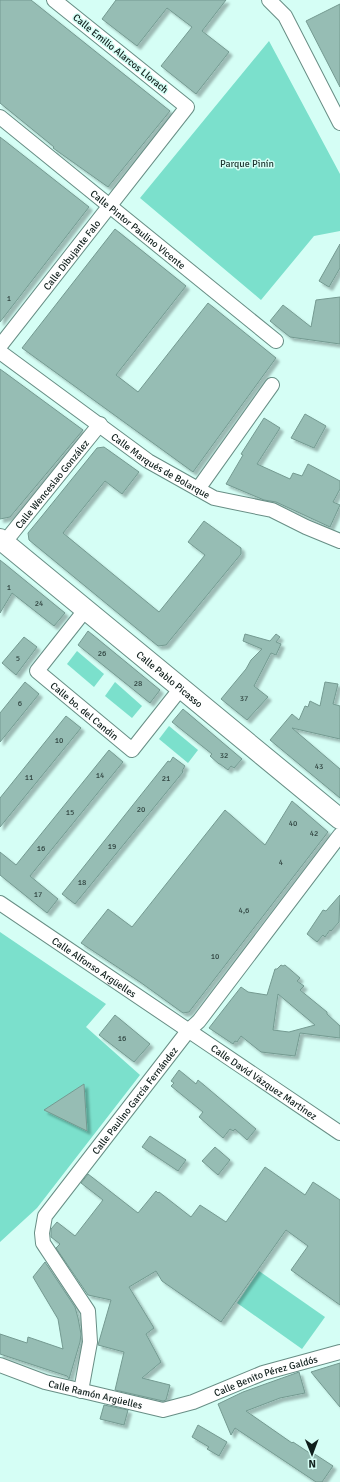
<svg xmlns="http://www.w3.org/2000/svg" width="340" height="1482" font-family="Signika,sans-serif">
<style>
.green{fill:#7be0cc}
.building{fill:#96bdb4;stroke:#749a91;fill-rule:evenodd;filter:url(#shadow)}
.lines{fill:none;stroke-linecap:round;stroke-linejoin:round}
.street-casing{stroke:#688e85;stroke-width:16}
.secondary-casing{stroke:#688e85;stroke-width:22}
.street{stroke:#fff;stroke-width:14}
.secondary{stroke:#fff;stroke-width:20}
.labels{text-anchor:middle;stroke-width:3;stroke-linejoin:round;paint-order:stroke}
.number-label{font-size:8px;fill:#324642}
.street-label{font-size:10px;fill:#101f1c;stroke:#d5fef5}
.park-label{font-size:10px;fill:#1e3631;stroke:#d5fef5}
</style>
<defs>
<filter id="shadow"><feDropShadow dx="3.5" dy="3.5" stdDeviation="1" flood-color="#0004"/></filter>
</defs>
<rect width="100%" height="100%" fill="#d5fef5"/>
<g class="green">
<polygon points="269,41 340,174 340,231 314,236 261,300 140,198"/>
<polygon points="77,651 104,674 94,687 67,664"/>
<polygon points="115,682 142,706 132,718 105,696"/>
<polygon points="169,726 198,750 188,763 159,739"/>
<polygon points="0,932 106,1004 86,1027 140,1075 37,1208 0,1242"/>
<polygon points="259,1271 325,1317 302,1349 237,1303"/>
</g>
<g class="building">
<polygon points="0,0 31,0 170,111 108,187 53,148 54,147 0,103"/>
<polygon points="116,0 226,0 202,31 229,52 196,94 161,66 192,27 167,8 137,46 102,19"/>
<polygon points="340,4 340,87 306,21"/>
<polygon points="0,137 89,207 0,322"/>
<polygon points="115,229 186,286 116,375 138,392 208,303 276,358 193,472 22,348"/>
<polygon points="340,244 340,268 329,287 319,281"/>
<polygon points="340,297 340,344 290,337 270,321 283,305 311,327 316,300"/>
<polygon points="0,369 83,430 10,517 0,519"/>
<polygon points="305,414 326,426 314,448 291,438"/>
<polygon points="264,418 280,428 257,464 290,479 293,473 302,476 308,464 340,481 340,489 333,502 340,505 330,527 276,502 264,500 226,484 243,455 241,454"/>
<polygon points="104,447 139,472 122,494 105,481 63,533 159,612 205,555 188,542 204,521 241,548 241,554 166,645 158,646 29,540 28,533 42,516 97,448"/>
<polygon points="0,560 65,613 54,626 12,593 0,613"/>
<polygon points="88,631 160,690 150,703 78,645"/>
<polygon points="245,634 270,641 276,634 280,637 276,642 281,644 276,655 271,653 254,686 268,697 247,720 221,699 246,669 251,660 262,649 243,641"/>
<polygon points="24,637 37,647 16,675 2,663"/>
<polygon points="25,682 39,694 0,742 0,713"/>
<polygon points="325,682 338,684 333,704 340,706 340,739 292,728 340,769 340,798 270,740 292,714 299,720 305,706 308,707 310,701 320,706"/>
<polygon points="183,709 242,759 234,768 231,766 228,770 220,764 219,764 210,756 212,754 172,722"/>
<polygon points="66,716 81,728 0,827 0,798"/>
<polygon points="109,750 123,762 30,876 58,899 47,913 0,875 0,852 16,865"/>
<polygon points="173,757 185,766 182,771 183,772 75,904 62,894 168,761 170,762"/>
<polygon points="292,801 328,832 189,1012 183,1013 140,982 81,943 108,909 132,927 225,810 265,845"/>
<polygon points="340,895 339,922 331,931 330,930 325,937 323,935 317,942 307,934 323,910 326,911"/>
<path d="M281,965L283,966L285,965L300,978L297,981L304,986L300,990L327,1012V1014L340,1026V1038L300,1033L295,1056L261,1052L241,1036L237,1042L235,1041L233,1044L209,1028L241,987L248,992L267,995L275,969H277ZM278,994L315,1025L289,1032L273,1030Z"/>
<polygon points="115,1015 150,1044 134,1062 99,1035"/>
<polygon points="179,1070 196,1084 198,1080 256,1129 247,1140 235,1129 233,1131 230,1129 223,1138 199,1117 203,1112 171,1086 174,1083 171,1081"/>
<polygon points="84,1084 87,1131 44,1110"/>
<polygon points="150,1136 186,1160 178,1171 142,1147"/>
<polygon points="215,1147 230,1160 218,1175 202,1161"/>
<polygon points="265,1167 305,1195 313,1182 340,1200 340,1305 291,1270 308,1246 286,1230 221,1322 162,1281 156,1271 129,1287 154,1328 146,1334 161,1362 142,1378 170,1385 166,1400 163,1401 115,1390 124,1352 98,1345 111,1300 88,1295 56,1248 60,1244 51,1237 51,1229 57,1222 75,1236 103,1200 81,1183 88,1174 138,1213 156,1191 158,1193 159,1192 191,1217 200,1205 226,1222"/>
<polygon points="45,1262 75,1307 78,1318 81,1334 80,1342 69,1379 67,1376 0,1354 0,1334 27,1343 28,1337 63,1349 58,1319 33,1277"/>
<polygon points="340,1363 340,1407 311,1372"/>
<polygon points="299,1372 305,1393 280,1398 246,1411 292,1443 293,1442 311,1454 313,1453 333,1466 322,1482 316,1482 235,1428 231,1435 218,1404 243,1392"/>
<polygon points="104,1405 128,1410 124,1425 100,1419"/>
<polygon points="198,1425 227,1442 219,1456 207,1449 209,1447 192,1437"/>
</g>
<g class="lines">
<g class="street-casing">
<g id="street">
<polyline points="269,0 285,16 340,123"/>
<path id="s1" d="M0,117L276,341"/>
<path id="s2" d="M0,346L187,107L54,0"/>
<path id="s3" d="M0,352L148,461L214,498L272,510L306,527L340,541"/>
<polyline points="198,489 272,385"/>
<path id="s4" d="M4,543L100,424"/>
<path id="s5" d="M86,609L37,671L132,750L181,688"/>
<path id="s6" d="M0,903L340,1133"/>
<path id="s7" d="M0,1365L45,1382L163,1410L193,1402L263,1373L340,1352"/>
<path id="s8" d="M81,1391L90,1342L88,1311L43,1243L42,1233L45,1216L188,1031L199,1021L340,835"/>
</g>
</g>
<g class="secondary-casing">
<g id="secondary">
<path id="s9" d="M0,539L340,819"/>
</g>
</g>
<use href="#street" class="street"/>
<use href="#secondary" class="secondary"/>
</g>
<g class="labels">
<g class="number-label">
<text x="9" y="301">1</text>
<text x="9" y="590">1</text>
<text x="39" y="606">24</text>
<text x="102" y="656">26</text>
<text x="18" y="661">5</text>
<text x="138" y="686">28</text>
<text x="244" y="701">37</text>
<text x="20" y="706">6</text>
<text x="59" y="743">10</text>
<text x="224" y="758">32</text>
<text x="319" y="769">43</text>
<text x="100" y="778">14</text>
<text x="29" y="780">11</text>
<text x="166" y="781">21</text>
<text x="141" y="812">20</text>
<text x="70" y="815">15</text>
<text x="293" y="826">40</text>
<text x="314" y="836">42</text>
<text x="112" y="849">19</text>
<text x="41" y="851">16</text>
<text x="281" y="865">4</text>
<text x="82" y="885">18</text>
<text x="38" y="897">17</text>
<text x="244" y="913">4,6</text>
<text x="215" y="959">10</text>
<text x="122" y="1041">16</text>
</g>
<g class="street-label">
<text transform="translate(121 53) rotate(39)" y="4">Calle Emilio Alarcos Llorach</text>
<text dy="4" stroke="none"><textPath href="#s1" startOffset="178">Calle Pintor Paulino Vicente</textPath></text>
<text dy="4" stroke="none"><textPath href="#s2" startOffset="116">Calle Dibujante Falo</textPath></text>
<text dy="4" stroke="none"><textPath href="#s3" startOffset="197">Calle Marqués de Bolarque</textPath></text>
<text dy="4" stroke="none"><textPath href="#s4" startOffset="76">Calle Wenceslao González</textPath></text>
<text dy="4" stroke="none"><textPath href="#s9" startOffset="220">Calle Pablo Picasso</textPath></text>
<text dy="4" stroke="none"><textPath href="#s5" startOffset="141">Calle bo. del Candin</textPath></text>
<text dy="4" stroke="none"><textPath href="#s6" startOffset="114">Calle Alfonso Argüelles</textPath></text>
<text dy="4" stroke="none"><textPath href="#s6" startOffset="319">Calle David Vázquez Martínez</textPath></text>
<text dy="4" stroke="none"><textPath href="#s8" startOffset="336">Calle Paulino García Fernández</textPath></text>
<text dy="4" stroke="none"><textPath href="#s7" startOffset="278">Calle Benito Pérez Galdós</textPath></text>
<text dy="4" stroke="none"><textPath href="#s7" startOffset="100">Calle Ramón Argüelles</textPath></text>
</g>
<g class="park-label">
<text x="247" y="167">Parque Pinín</text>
</g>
</g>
<g transform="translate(312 1454) rotate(179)" stroke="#d5fef5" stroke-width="3" paint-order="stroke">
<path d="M0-3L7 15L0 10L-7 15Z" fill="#101f1c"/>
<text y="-6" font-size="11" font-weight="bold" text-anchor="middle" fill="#101f1c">N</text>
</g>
</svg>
